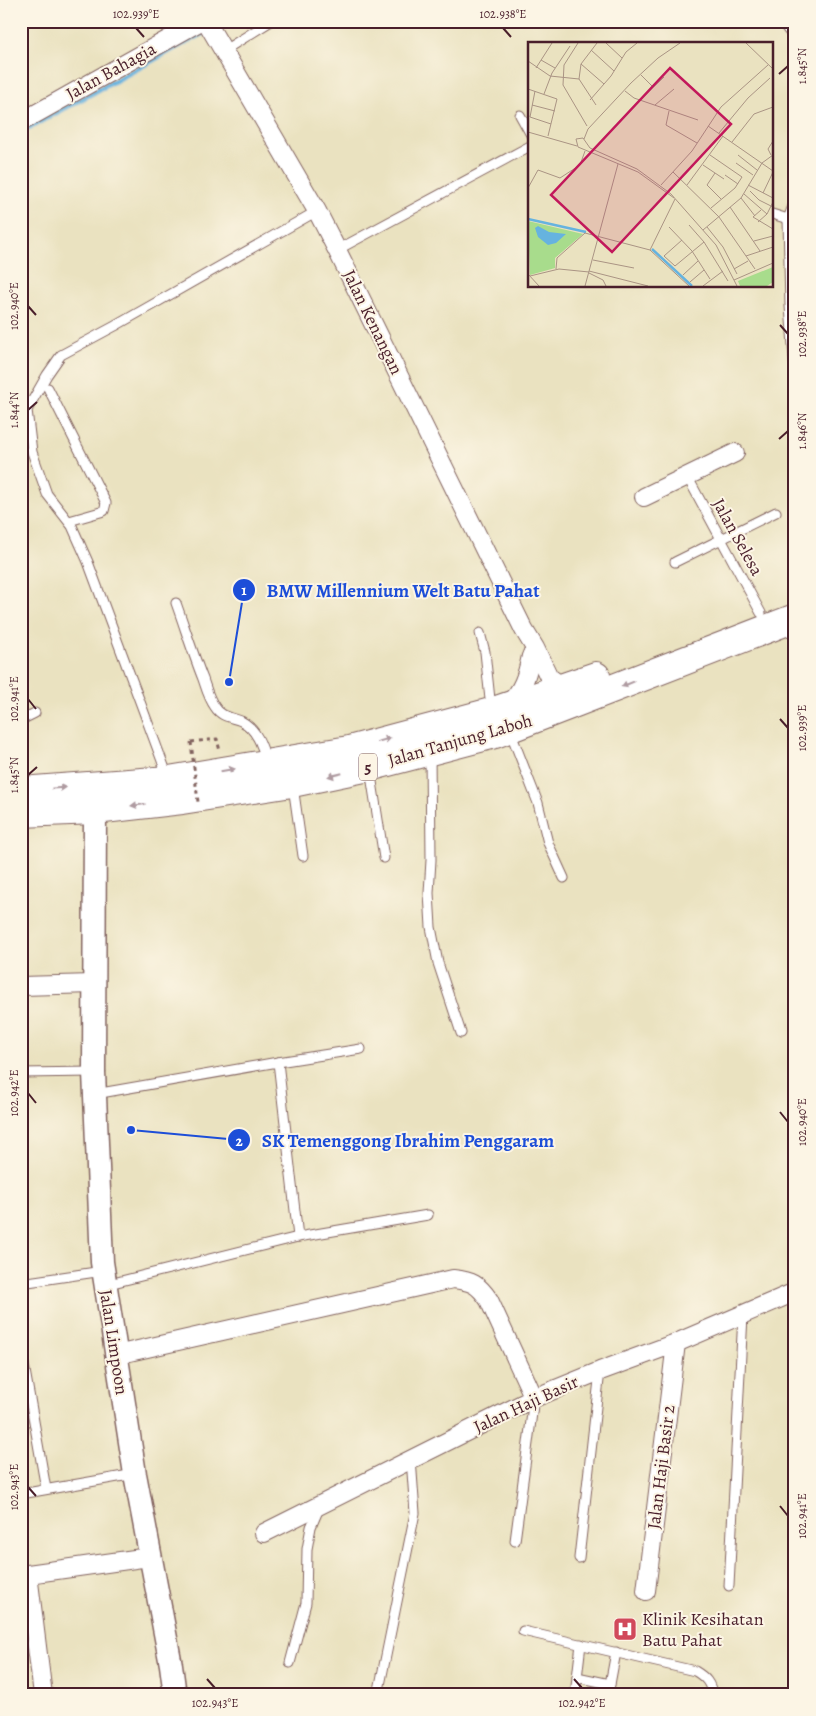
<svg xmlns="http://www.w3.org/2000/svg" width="816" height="1716" font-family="Alegreya,serif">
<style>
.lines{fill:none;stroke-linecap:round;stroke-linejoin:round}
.stream{stroke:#66b3df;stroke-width:5}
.service-casing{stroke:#82635f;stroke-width:11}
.minor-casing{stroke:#82635f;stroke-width:20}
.tertiary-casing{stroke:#82635f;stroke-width:25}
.trunk-casing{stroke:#82635f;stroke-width:30}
.path{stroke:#82635f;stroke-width:3;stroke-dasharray:4 4;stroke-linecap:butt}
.service{stroke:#fff;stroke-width:9}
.minor{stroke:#fff;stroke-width:18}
.tertiary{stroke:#fff;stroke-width:22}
.trunk{stroke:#fff;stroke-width:28}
.path-bridge{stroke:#82635f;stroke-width:3;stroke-dasharray:4 4;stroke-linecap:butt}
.oneway{fill:#ae9aa0}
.ticks{fill:none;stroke:#4a1f2b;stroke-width:2}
.labels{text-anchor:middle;stroke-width:4;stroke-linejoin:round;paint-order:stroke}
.shield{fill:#fcf5e5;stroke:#7f5f63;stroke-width:1}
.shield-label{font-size:16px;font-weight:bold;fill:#4a1f2b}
.street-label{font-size:18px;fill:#4a1f2b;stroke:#fcf5e5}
.poi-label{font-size:18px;fill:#4a1f2b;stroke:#fcf5e5;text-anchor:start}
.inset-river{fill:none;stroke:#66b3df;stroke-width:2.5}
.inset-road{fill:none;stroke:#aa9484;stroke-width:1}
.view{fill:#c2185b;fill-opacity:0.15;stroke:#c2185b;stroke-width:2.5}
.inset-edge{fill:none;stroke:#4a1f2b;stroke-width:2.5}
.leader{fill:none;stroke:#1d4ed8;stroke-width:2}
.callout-dot{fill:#1d4ed8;stroke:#fcf5e5;stroke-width:2}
.mark-label{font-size:15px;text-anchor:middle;font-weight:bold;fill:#fff}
.callout-label{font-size:19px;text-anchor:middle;font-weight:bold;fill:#1d4ed8;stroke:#fcf5e5;stroke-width:4;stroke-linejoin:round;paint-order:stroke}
.neatline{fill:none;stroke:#4a1f2b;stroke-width:2}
.ticks-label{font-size:12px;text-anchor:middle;fill:#4a1f2b}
</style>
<rect width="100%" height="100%" fill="#fcf5e5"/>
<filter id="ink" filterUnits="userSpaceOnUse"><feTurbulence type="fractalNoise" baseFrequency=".02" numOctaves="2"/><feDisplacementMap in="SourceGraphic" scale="10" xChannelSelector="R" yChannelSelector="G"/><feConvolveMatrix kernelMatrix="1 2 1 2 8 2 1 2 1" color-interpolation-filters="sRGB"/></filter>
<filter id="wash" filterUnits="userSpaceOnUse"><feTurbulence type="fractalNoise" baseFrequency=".0096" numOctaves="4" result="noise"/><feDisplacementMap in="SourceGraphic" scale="20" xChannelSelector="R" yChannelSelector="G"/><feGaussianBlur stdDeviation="1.12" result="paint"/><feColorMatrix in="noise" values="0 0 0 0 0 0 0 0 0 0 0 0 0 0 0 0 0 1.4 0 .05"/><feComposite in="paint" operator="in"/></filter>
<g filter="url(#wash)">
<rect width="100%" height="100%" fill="#eae2c0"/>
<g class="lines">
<polyline class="stream" points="21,132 225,21"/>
</g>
</g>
<g filter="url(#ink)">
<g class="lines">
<g class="service-casing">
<g id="service">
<polyline points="781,21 795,39"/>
<polyline points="223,51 271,21"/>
<polyline points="520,115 530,133"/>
<polyline points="795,201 788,219 790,306 795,372"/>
<polyline points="772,214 788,219"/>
<polyline points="337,250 530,146"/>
<polyline points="48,388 106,503 104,511 69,521"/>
<polyline points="687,476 761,613"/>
<polyline points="675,562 776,512"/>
<path d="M176,603C185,628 193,654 203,679C206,688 209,699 215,707C221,717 231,717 241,721C257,729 262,746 267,762"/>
<polyline points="480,633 485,652 491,709"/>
<polyline points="21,720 35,713"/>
<polyline points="510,731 538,803 548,843 564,878"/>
<polyline points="430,753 431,860 429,893 431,927 438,963 461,1033"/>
<polyline points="370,769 384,858"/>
<polyline points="168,777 88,562 72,526 47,494 32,452 27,410 47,375 61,355 115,326 317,211"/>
<polyline points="293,786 303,856"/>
<polyline points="278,1062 361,1049"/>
<polyline points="21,1073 93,1072"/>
<polyline points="95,1094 278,1062 298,1237"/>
<polyline points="21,1283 103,1271"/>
<polyline points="105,1285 298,1237 428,1215"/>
<polyline points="21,1348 46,1489"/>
<polyline points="21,1494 135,1474"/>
<polyline points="515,1541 534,1398"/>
<polyline points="579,1558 600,1371"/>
<polyline points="729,1586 743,1315"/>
<path d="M523,1631L695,1671C705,1677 711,1683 712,1695"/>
<polyline points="290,1663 306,1603 307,1549 311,1527 320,1506"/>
<polyline points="577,1677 610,1684"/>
<polyline points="378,1695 415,1513 411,1459"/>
<polyline points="575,1695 581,1644"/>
<polyline points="608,1695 616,1652"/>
</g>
</g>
<g class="minor-casing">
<g id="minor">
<polyline points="206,21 317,211 337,250 524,630 535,648 549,677 557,683 565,687"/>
<polyline points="21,122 201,21"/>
<polyline points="644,497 735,453"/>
<path d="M508,704C523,691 527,675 531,656"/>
<polyline points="21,986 94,984"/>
<path d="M116,1355L453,1279C472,1281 478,1284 489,1300L534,1398"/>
<polyline points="264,1533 534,1398 600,1371 676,1343 795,1292"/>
<polyline points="28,1574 43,1695"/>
<polyline points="21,1575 149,1557"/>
<polyline points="646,1591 676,1343"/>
</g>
</g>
<g class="tertiary-casing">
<polyline id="tertiary" points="96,795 95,810 94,1072 102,1262 135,1474 171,1665 175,1695"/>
</g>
<g class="trunk-casing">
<g id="trunk">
<polyline points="21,791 169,780 349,750 491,712 596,676"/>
<polyline points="21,813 95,810 182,800 292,783 369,767 495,734 795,618"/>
</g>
</g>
<polyline class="path" points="191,742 217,739 220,751"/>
<use href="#service" class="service"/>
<use href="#minor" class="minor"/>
<use href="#tertiary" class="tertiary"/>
<use href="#trunk" class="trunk"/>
<polyline class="path-bridge" points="191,742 198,802"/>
</g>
<defs><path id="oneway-solid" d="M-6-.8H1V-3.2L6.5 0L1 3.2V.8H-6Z" transform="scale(1.25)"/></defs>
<g class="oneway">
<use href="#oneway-solid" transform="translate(628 684) rotate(158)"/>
<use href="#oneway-solid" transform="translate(384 740) rotate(-16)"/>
<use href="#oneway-solid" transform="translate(228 770) rotate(-9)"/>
<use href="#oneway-solid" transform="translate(335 775) rotate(167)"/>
<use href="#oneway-solid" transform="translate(59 788) rotate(-3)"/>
<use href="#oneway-solid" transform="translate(138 805) rotate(173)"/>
</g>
</g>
<path class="ticks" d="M136,28L144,37M503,28L511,37M779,74L788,66M28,306L36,315M780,325L788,334M28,410L37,402M779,439L788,431M28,699L36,709M780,719L788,728M28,775L37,767M28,1093L36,1103M780,1112L788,1122M28,1487L36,1496M780,1506L788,1516M207,1679L215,1688M574,1679L582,1688"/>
<defs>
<g id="hospital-square" transform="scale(1.25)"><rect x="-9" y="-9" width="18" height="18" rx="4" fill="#d1495b" stroke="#fcf5e5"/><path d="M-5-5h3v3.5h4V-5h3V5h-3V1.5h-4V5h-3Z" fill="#fff"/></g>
</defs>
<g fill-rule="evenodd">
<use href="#hospital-square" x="625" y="1629"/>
</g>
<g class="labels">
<rect class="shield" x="359" y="753.5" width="18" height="27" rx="4"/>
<g class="shield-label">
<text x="368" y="773">5</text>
</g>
<g class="street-label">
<text transform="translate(111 71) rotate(-29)" y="6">Jalan Bahagia</text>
<text transform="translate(373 322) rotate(64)" y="6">Jalan Kenangan</text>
<text transform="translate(738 537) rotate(61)" y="6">Jalan Selesa</text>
<text transform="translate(460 740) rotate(-16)" y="6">Jalan Tanjung Laboh</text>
<text transform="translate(114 1342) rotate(81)" y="6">Jalan Limpoon</text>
<text transform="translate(526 1404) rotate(-25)" y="6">Jalan Haji Basir</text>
<text transform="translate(661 1467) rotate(-83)" y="6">Jalan Haji Basir 2</text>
</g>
<g class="poi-label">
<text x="642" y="1625">Klinik Kesihatan<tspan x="642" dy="21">Batu Pahat</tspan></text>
</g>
</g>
<g transform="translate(528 42)">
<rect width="245" height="245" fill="#eae2c0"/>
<path d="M0,179L55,192L27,216V226L2,233ZM245,225V240L239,244H212L210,239Z" fill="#a8dc8c"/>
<path d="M10,184L21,190L38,192L28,201L20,203L10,195L7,186Z" fill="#66b3df"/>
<path class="inset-river" d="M0,177L58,190M124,207L164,244"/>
<path class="inset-road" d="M50,1L36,23L35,43L59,84M78,1L94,16M218,1L245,27M63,8L86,29M13,18L27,26M0,19L22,34L51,37M53,22L76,42M8,26L24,1M113,33L125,45M0,47L29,57L20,94M7,49L2,75L23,82M97,49L106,56L170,78M16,52L24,31L42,4M62,58L83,34L98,10L109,1M112,58L136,35M4,63L27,69M68,63L51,37L53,22L69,1M127,63L146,47M141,69L138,83L169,101M180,84L245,129M0,90L49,104M191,91L220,56L242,36M56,97L60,87L103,41L130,16L152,1M204,100L226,72L245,65M182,113L214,135L207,146L183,166M210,113L229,128M243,113L240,107L245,99M208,121L225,133M175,123L196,137M145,130L191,175L227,227M187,131L179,143L193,157M197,133L210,142M133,143L164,109L193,65L240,23M159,143L195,94M220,143L245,156M0,146L10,128L32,136L52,123L57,109M222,149L231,158L245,165M235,151L245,130M216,152L239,172M146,156L110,130L50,105L48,97L55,96L62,106L109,127L143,152L188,203L209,244M213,156L227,174M202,165L232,209M233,168L225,175L245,187M230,180L239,172L245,160M161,183L176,200L200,239M141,185L164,209L182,237M179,185L195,205L209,232M175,188L213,156L234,121L245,113M154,198L136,214L147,224L176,200M226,199L245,194M122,208L147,157M218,214L245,205M65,218L106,226M28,227L29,216L57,191L122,208L161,244M206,227L220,219M61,229L120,244M61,231L75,238L78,244M0,232L11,244M155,233L170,219M2,234L31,227L61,230M206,238L245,221M162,240L176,228M57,244L90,122M175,244L195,229"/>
<path class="view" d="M142,26L203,82L84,210L23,153Z"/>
<rect width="245" height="245" class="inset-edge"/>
</g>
<path class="leader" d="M229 682L244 590M131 1130L239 1140"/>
<g class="callout-dot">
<circle cx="229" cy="682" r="5"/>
<circle cx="131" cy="1130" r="5"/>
<circle cx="244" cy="590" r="12"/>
<circle cx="239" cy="1140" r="12"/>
</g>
<g class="mark-label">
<text x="244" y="595">1</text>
<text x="239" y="1146">2</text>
</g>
<g class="callout-label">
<text x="403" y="597">BMW Millennium Welt Batu Pahat</text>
<text x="408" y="1147">SK Temenggong Ibrahim Penggaram</text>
</g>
<rect width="816" height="1716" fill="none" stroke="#fcf5e5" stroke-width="55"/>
<rect x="28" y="28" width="760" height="1660" class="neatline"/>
<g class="ticks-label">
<text x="136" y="18">102.939°E</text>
<text x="503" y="18">102.938°E</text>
<text transform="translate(802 66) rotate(-90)" y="4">1.845°N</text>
<text transform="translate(14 306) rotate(-90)" y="4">102.940°E</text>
<text transform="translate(802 334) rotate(-90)" y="4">102.938°E</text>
<text transform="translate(14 410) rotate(-90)" y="4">1.844°N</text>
<text transform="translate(802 431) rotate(-90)" y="4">1.846°N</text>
<text transform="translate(14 699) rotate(-90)" y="4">102.941°E</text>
<text transform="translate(802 728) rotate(-90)" y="4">102.939°E</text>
<text transform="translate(14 775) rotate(-90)" y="4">1.845°N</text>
<text transform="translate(14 1093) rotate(-90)" y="4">102.942°E</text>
<text transform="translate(802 1122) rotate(-90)" y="4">102.940°E</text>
<text transform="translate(14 1487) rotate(-90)" y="4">102.943°E</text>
<text transform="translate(802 1516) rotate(-90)" y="4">102.941°E</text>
<text x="215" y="1707">102.943°E</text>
<text x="582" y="1707">102.942°E</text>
</g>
</svg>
